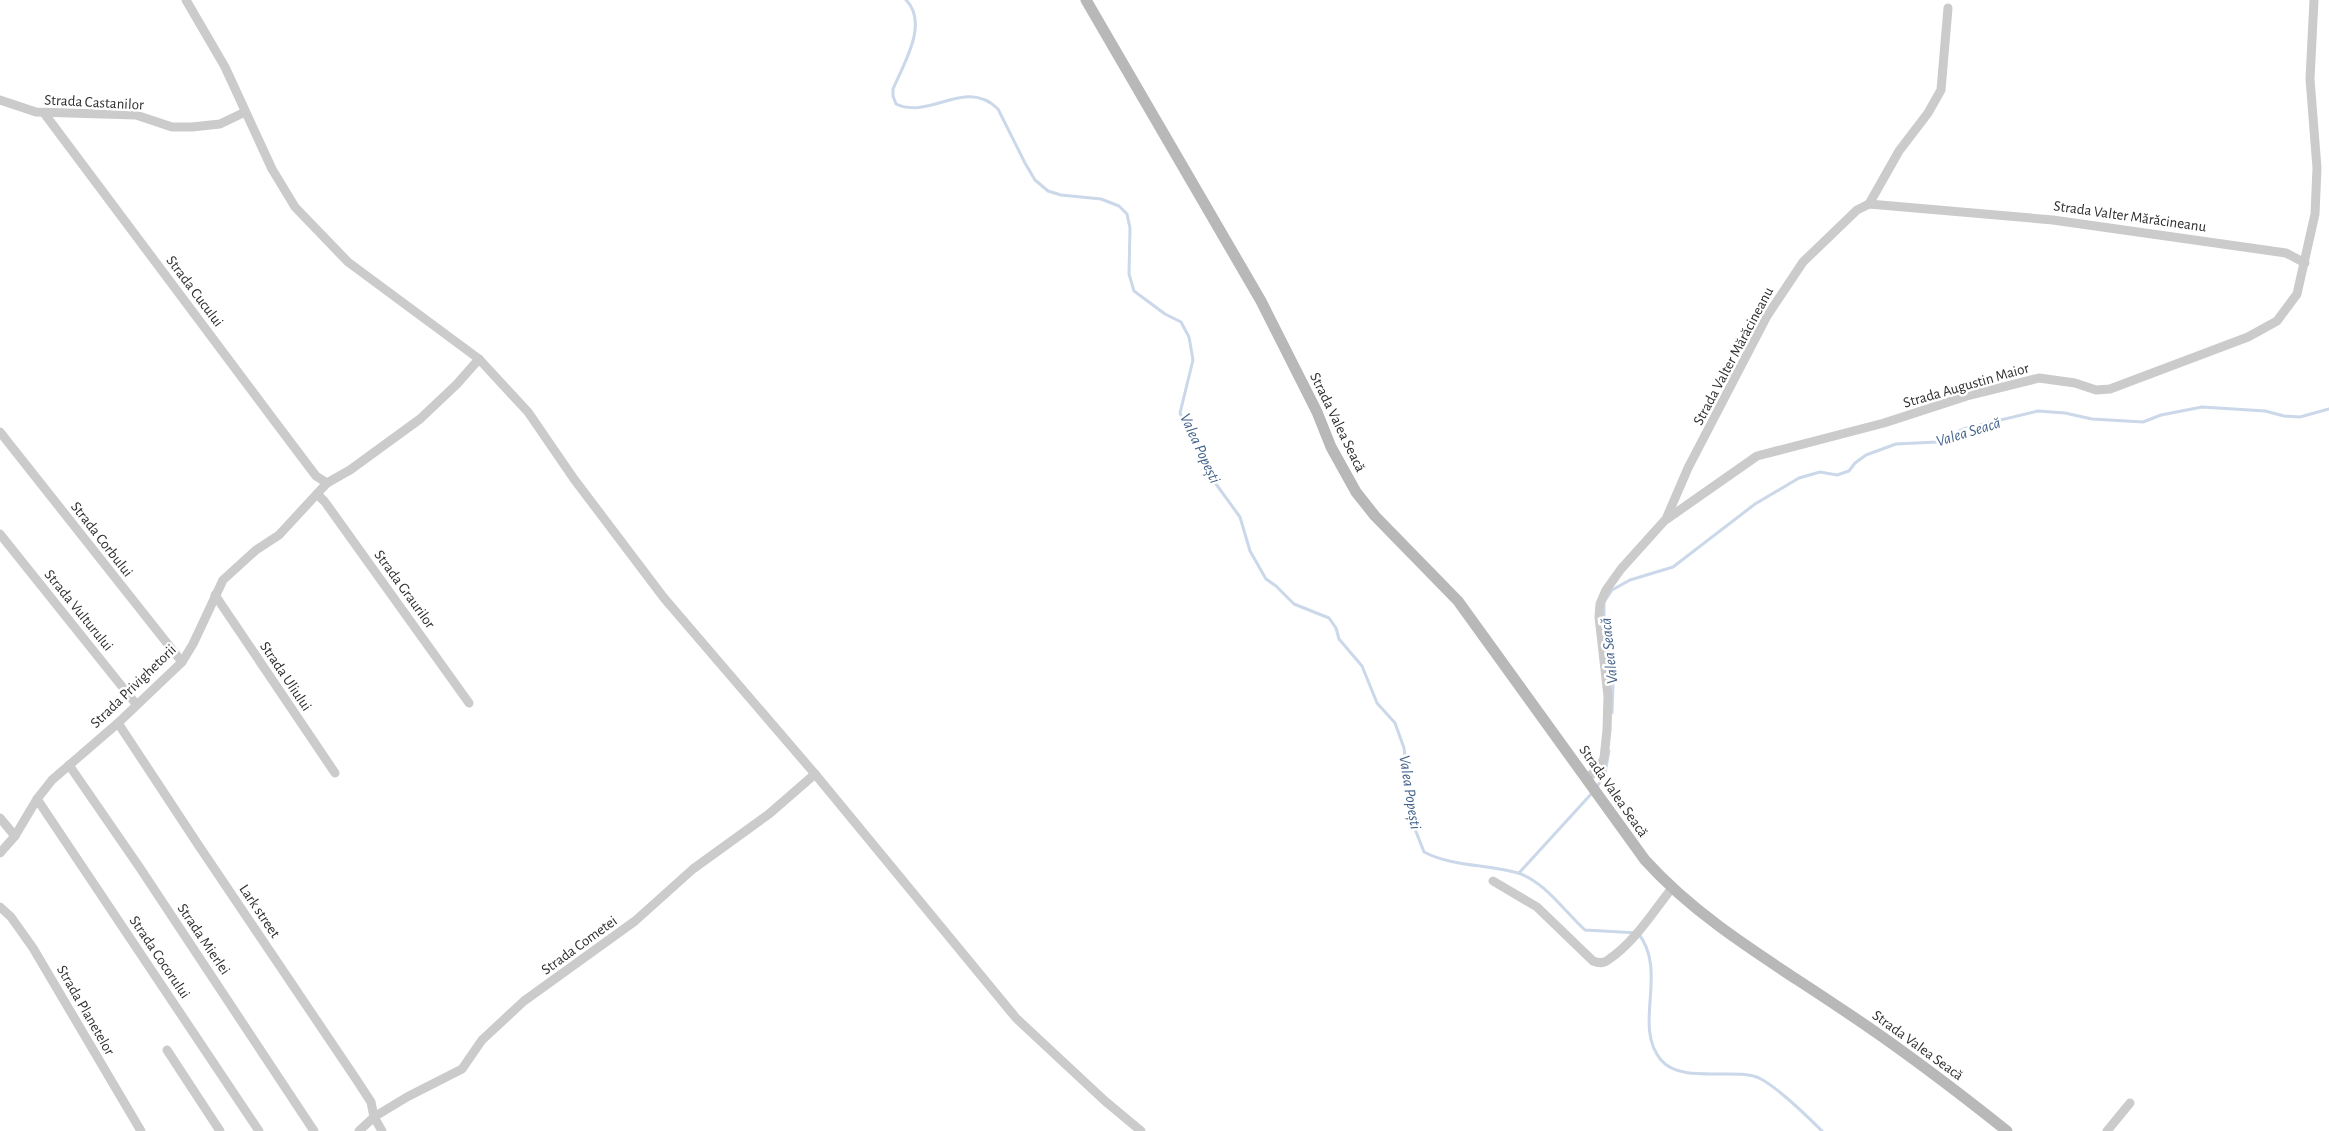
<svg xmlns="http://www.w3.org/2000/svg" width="2329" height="1131" font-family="'Alegreya Sans',sans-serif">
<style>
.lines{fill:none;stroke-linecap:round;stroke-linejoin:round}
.stream{stroke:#cbd8e9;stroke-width:3}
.street{stroke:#cbcbcb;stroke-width:9}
.secondary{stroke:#b8b8b8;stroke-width:11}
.labels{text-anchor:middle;stroke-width:5;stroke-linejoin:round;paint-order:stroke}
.street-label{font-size:15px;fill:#2e2e2e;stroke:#fff}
.water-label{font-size:16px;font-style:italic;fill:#42618b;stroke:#fff}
</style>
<rect width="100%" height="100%" fill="#fff"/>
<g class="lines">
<g class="stream">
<path d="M906,0C929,23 904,63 893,89V96L896,104C930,120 966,77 998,109L1025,163L1035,180L1048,191L1061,195L1101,199L1119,206L1127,214L1130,228L1129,274L1134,291L1165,314L1181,322L1189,337L1193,360L1180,413L1189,431L1200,447L1208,473L1240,517L1250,551L1266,579L1276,586L1294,604L1329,618L1336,628L1339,639L1362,666L1377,703L1395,723L1404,748L1413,824L1424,852C1453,867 1487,864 1518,873C1544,881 1565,912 1585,930L1638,933C1669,972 1632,1025 1661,1060C1682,1085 1737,1066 1761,1079C1779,1089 1807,1116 1822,1131"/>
<polyline points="1612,713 1613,684 1604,615 1604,602 1612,590 1630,580 1673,567 1755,504 1799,478 1820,472 1837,475 1849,471 1855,463 1866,455 1896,444 1937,442 1963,429 2038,411 2065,413 2092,419 2143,422 2161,415 2202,407 2265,411 2284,416 2300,417 2329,409"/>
<polyline points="1597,787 1605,773 1609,751"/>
<polyline points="1519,873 1593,792"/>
</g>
<g class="street">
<polyline points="186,0 225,67 272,169 295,207 348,262 479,359 528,412 574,479 664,598 815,774 1016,1018 1105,1101 1141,1131"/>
<polyline points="0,100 36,112 136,115 172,127 192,127 220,124 245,112"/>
<polyline points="44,113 273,419 316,476 327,483"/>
<polyline points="1869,204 1899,151 1928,113 1941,90 1948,8"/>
<polyline points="0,432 182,662"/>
<polyline points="317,494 325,502 469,703"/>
<polyline points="1667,519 1757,456 1884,423 1967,396 2039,378 2075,383 2096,390 2110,389 2248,337 2277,321 2297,294 2315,214 2317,168 2310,79 2314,0"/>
<polyline points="0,534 136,704"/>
<polyline points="215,595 335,773"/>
<polyline points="118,723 197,843 356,1079 371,1102 374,1117 382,1131"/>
<polyline points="69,765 140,868 314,1131"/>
<polyline points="1587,779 1601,765 1604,758 1607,730 1608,696 1599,617 1600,604 1606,590 1621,569 1666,519 1688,468 1767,316 1803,262 1857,210 1869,204 2053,220 2286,253 2305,263"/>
<polyline points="37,799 259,1131"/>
<polyline points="0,818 15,836"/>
<polyline points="0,853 15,836 37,799 52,780 118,723 182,662 193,644 223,580 256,550 279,535 327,483 350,470 420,419 457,384 479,359"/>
<path d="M1493,881L1537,907L1593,961C1598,963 1603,964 1608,960C1634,943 1653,912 1672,888"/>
<polyline points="0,907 11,917 33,948 141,1131"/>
<polyline points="167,1050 220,1131"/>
<polyline points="359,1131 374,1117 407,1097 462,1069 482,1040 524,1001 635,921 693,869 769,814 815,774"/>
<polyline points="2107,1131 2130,1103"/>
</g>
<path class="secondary" d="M1086,0L1261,301L1317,412L1331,447L1356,492L1375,516L1458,601L1645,860C1700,921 1772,962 1840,1008C1898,1046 1953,1088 2007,1131"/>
</g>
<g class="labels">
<g class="street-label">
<text transform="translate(94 102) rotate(3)" y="5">Strada Castanilor</text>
<text transform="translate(2130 216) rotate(8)" y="5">Strada Valter Mărăcineanu</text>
<text transform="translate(195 291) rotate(53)" y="5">Strada Cucului</text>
<text transform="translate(1733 356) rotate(-62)" y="5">Strada Valter Mărăcineanu</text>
<text transform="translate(1966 385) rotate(-16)" y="5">Strada Augustin Maior</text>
<text transform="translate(1338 422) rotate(64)" y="5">Strada Valea Seacă</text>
<text transform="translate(102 539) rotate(52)" y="5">Strada Corbului</text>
<text transform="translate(405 589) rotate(54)" y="5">Strada Graurilor</text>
<text transform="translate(79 610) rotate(51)" y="5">Strada Vulturului</text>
<text transform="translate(286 676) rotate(56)" y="5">Strada Uliului</text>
<text transform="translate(133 686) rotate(-44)" y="5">Strada Privighetorii</text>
<text transform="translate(1614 791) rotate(55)" y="5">Strada Valea Seacă</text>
<text transform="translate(260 911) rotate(56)" y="5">Lark street</text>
<text transform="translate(204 939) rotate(56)" y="5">Strada Mierlei</text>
<text transform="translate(579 945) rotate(-36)" y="5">Strada Cometei</text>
<text transform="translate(160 957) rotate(56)" y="5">Strada Cocorului</text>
<text transform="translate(86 1010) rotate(60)" y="5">Strada Planetelor</text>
<text transform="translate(1918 1045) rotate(36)" y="5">Strada Valea Seacă</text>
</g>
<g class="water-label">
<text transform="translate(1968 431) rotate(-17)" y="6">Valea Seacă</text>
<text transform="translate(1201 448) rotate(65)" y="6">Valea Popești</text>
<text transform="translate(1608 651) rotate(-96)" y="6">Valea Seacă</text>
<text transform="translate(1411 792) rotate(81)" y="6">Valea Popești</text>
</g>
</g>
</svg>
